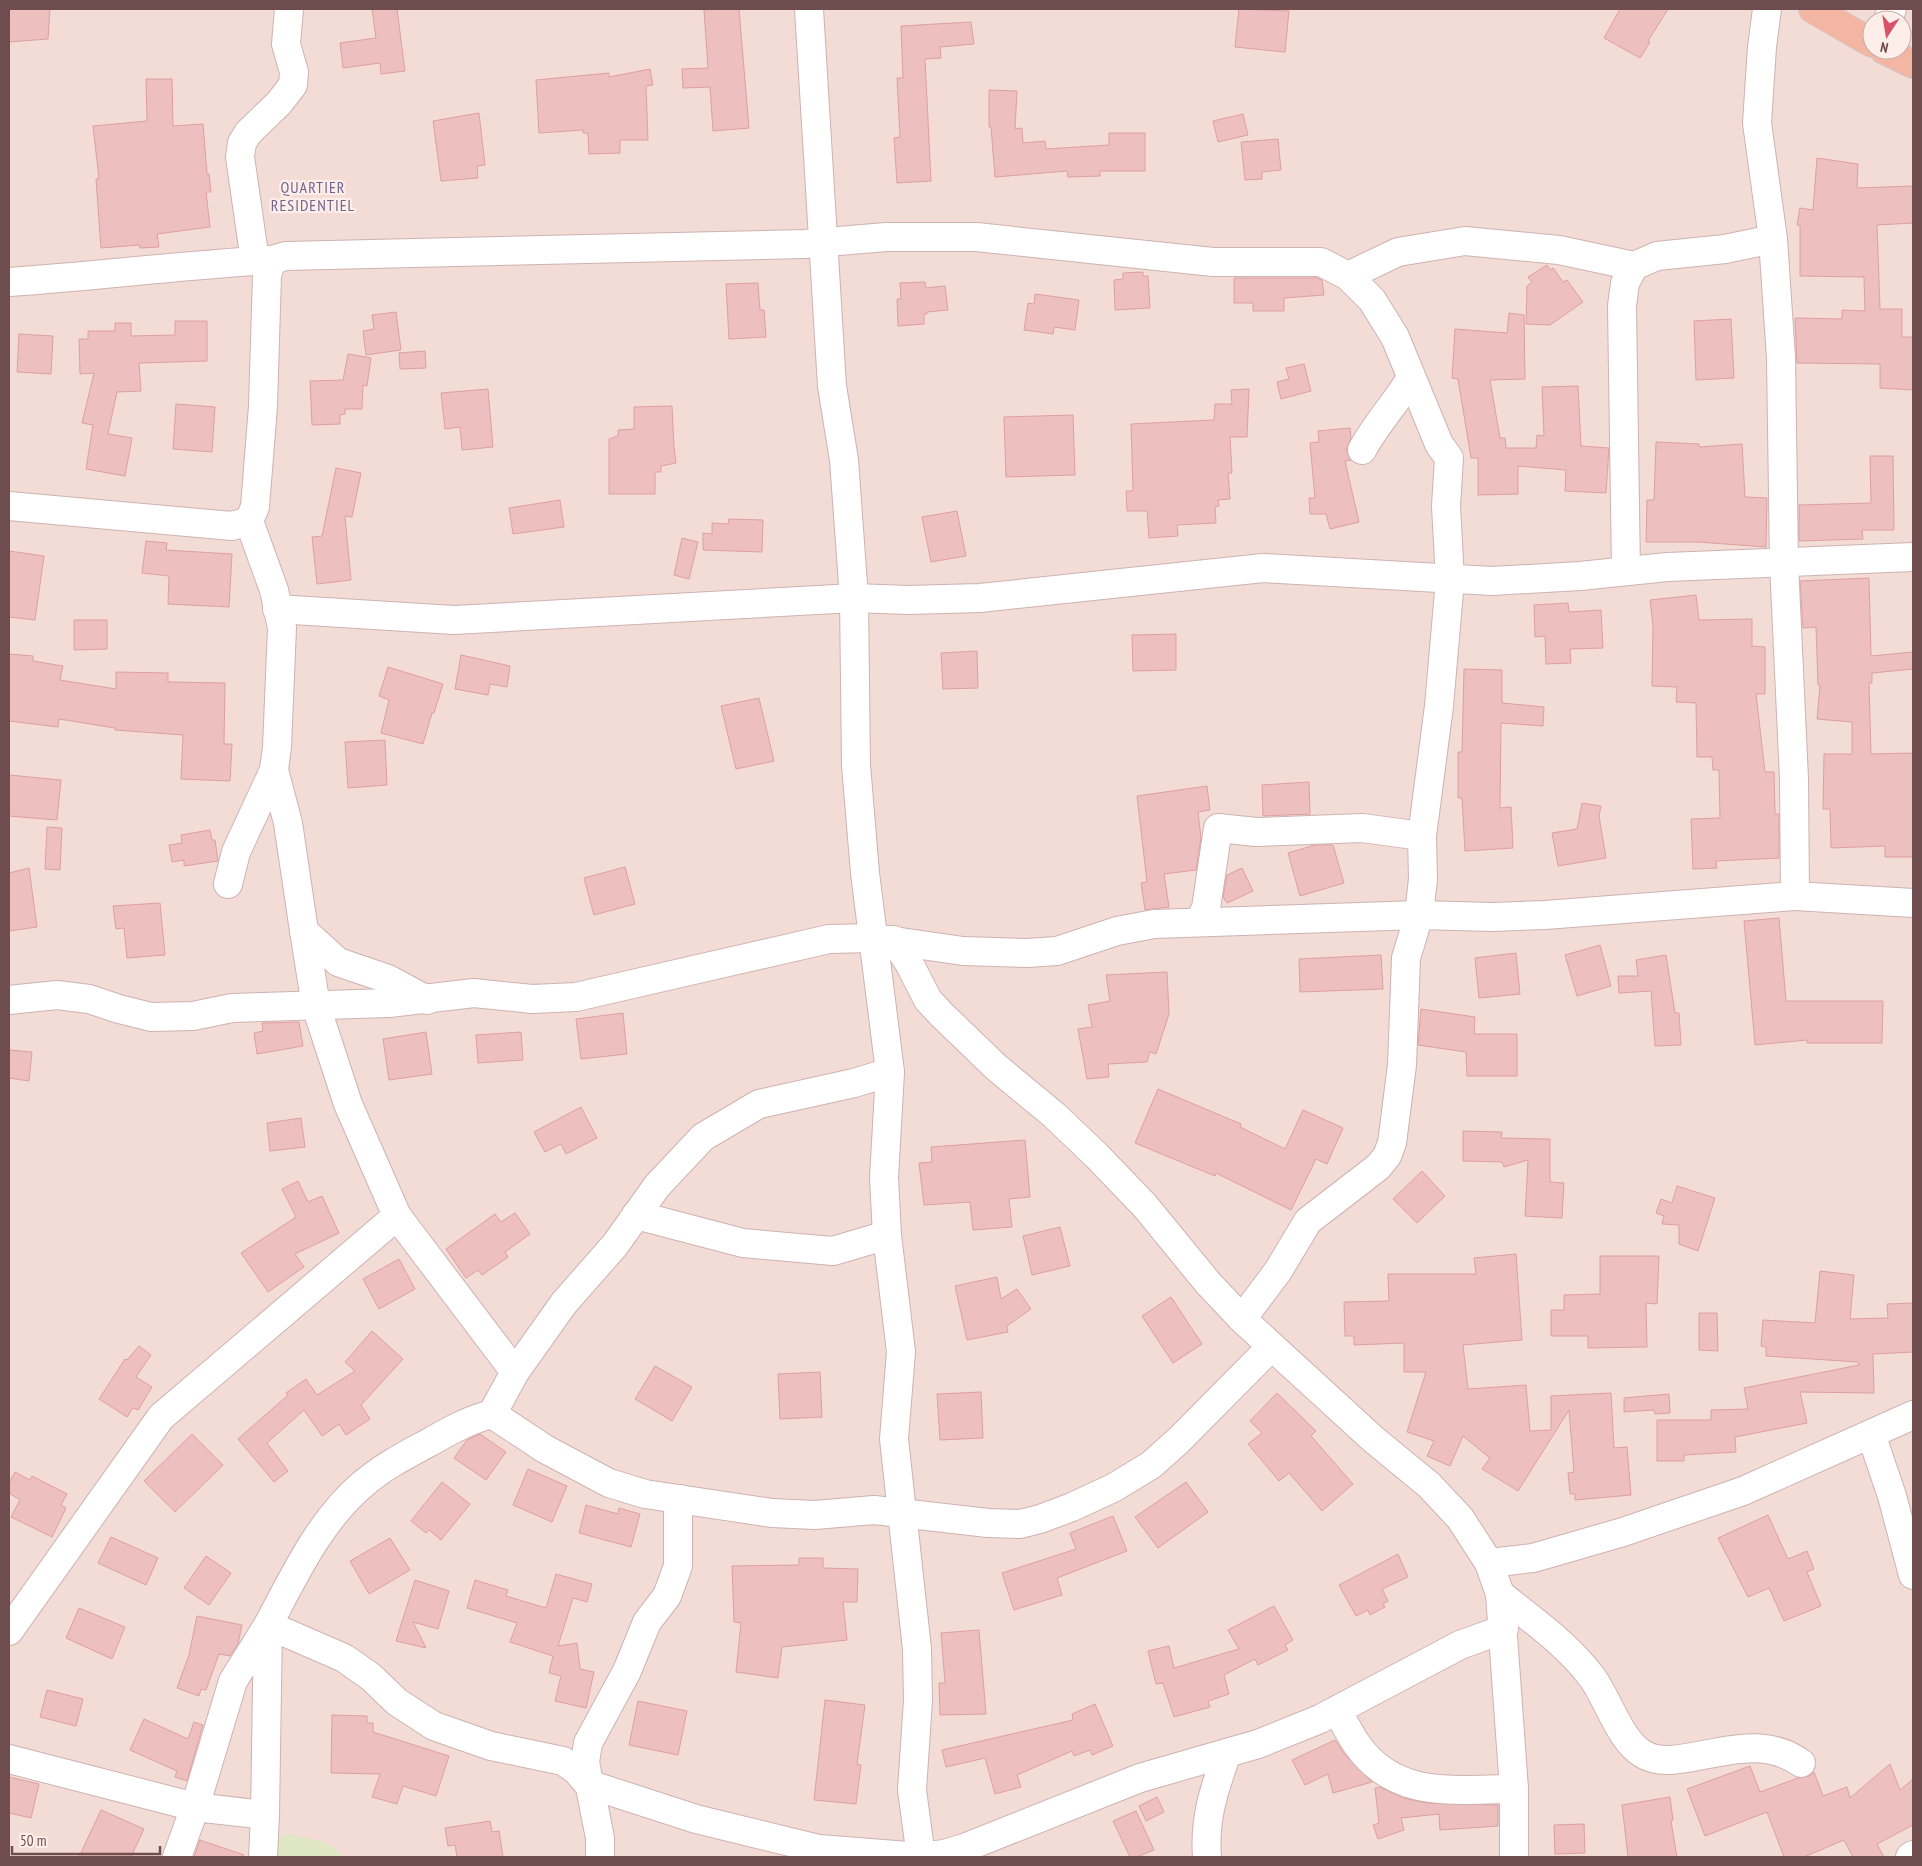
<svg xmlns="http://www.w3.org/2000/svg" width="1922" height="1866" font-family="'PT Sans Narrow',sans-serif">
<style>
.residential{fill:#f3dbd6;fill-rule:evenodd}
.green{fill:#dee6c4}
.building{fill:#edbfbe;stroke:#dea0a0}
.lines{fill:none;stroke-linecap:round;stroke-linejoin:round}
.minor-casing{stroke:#ceb3b1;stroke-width:30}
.major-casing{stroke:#d4c9ca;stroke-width:30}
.minor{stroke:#fff;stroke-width:28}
.major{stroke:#f3b6a2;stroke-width:28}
.labels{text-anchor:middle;stroke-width:4.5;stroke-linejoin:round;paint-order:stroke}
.quarter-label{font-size:16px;letter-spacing:1px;fill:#6f648c;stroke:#fdeee9}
</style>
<rect width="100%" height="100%" fill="#fae9e4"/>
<path class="residential" d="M9,9H1913V1857H344L327,1843L263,1857H9ZM1872,20H1902V50H1872Z"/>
<polygon class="green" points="290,1834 327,1843 344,1857 263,1857 267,1839"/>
<g class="building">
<polygon points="9,9 50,9 48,39 9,42"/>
<polygon points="372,9 397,9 405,71 381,74 380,63 343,68 340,43 376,38"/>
<polygon points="720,9 739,9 749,128 713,131 710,87 683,88 682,69 708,68 704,10"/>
<polygon points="1239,9 1289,11 1285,52 1235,47"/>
<polygon points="1620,9 1668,9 1648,41 1650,42 1640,58 1604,38"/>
<polygon points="971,22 974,44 940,47 941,58 925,59 931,181 897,183 894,138 900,137 897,78 903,78 901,26"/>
<polygon points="650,69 653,85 646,86 648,140 620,140 620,153 589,154 588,133 583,133 583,130 539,133 536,80 609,73 609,77"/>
<polygon points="146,79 172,79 173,126 203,124 207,174 209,174 211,192 206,192 210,227 157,234 159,247 140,248 139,245 101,248 96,179 99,179 93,126 147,121"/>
<polygon points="989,90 1017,91 1015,129 1022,128 1023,143 1045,141 1046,149 1109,145 1109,133 1145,133 1145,171 1100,171 1100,176 1068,177 1067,171 995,177 991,127 989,127"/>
<polygon points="479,113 485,165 477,166 478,178 441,181 433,121"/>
<polygon points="1243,114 1248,135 1218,142 1213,121"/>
<polygon points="1278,139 1281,170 1262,172 1262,179 1245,180 1241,142"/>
<polygon points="1817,158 1858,164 1857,188 1913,186 1913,223 1877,225 1880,309 1902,309 1902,337 1913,337 1913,390 1880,388 1880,364 1797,363 1795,318 1842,319 1842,310 1865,311 1864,277 1800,276 1800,226 1797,225 1800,208 1813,210"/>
<polygon points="1547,265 1550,270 1553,268 1563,282 1567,280 1583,302 1550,325 1526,324 1527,286 1532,282 1528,277"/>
<polygon points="1143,272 1143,276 1148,276 1150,308 1115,310 1114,280 1123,279 1123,273"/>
<polygon points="1234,278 1317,278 1322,280 1324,295 1284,298 1284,311 1253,311 1253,303 1234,303"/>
<polygon points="925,282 926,288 945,286 948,310 927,312 927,314 924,314 924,324 898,326 897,299 901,299 900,283"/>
<polygon points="758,283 760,310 764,310 766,337 729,339 726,284"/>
<polygon points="1035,294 1079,300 1075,330 1054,327 1053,334 1024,330 1028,303 1034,304"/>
<polygon points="396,312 401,350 366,355 363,331 374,329 372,315"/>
<polygon points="1509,313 1524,315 1525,379 1490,380 1500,438 1505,438 1506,448 1536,448 1537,435 1544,436 1542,387 1578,386 1581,446 1609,448 1606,493 1565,491 1566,470 1518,466 1518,494 1478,495 1478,458 1471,458 1458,379 1452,378 1455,329 1507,333"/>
<polygon points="1731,319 1734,378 1696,380 1694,321"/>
<polygon points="175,321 207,321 207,361 139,363 141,391 117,392 108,434 132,438 125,476 86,469 93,425 82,423 94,373 80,374 79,339 88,339 88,331 115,331 115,323 131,323 131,336 175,335"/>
<polygon points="19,334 53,336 51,374 17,372"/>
<polygon points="425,351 426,368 400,369 399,353"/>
<polygon points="348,354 371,358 367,386 363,385 362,409 345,409 345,414 340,415 340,424 312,425 310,381 343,380"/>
<polygon points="1304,364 1311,391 1281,399 1277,382 1289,379 1286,368"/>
<polygon points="488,389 493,447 462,450 460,427 445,429 441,393"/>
<polygon points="1249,389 1247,437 1230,437 1232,473 1228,473 1230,499 1218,500 1219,506 1215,507 1216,523 1177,525 1178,536 1149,538 1147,511 1127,511 1126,491 1133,491 1131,424 1214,420 1215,404 1232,404 1231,390"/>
<polygon points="176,404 215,407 212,452 173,449"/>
<polygon points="672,406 674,447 676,463 661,466 661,472 655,472 655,494 609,494 609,439 618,436 618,430 634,429 634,407"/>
<polygon points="1073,415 1075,475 1006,477 1004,417"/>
<polygon points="1350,428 1351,438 1346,450 1351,460 1345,461 1359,522 1330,529 1326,514 1310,514 1309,498 1315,498 1310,443 1319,442 1318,431"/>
<polygon points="1656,442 1699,444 1699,447 1742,444 1745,497 1767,498 1766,547 1698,542 1646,542 1647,500 1654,500"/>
<polygon points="1870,456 1893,456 1894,530 1862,530 1863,539 1799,541 1799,505 1871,503"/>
<polygon points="336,468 361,473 352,517 345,516 351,580 317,584 312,537 322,536"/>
<polygon points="560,500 564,527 513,534 509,508"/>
<polygon points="957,511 966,556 931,562 922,517"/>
<polygon points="729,519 763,520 762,552 703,550 703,533 712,534 712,523 728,524"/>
<polygon points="682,538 698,542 689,579 674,575"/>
<polygon points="146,541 167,543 166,550 232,554 229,607 168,604 169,576 142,573"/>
<polygon points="9,551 44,556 35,620 9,617"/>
<polygon points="1869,578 1871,656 1913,652 1913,669 1872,673 1872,683 1869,683 1871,754 1913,753 1913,857 1885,857 1885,846 1831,848 1830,809 1823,809 1824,754 1852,754 1852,722 1817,719 1820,685 1818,685 1816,627 1803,628 1800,581"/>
<polygon points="1696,595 1699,620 1752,619 1752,646 1765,647 1765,694 1756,694 1765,772 1774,772 1775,814 1779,814 1779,858 1716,861 1717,868 1693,869 1691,819 1720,818 1719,770 1713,770 1712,757 1697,757 1696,703 1676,702 1677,687 1652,686 1653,625 1650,600"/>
<polygon points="1568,603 1569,612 1601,610 1603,648 1570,649 1571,663 1546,664 1545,636 1535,637 1534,605"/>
<polygon points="74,620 107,620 107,649 74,650"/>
<polygon points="1176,634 1176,670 1133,671 1132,635"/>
<polygon points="977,651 978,688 943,689 941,653"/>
<polygon points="9,654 33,656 33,661 63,666 60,680 116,689 116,672 168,673 168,682 225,683 224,744 232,744 230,781 181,779 183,735 115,730 115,728 59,719 58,727 9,721"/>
<polygon points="461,655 510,666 507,687 490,684 488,695 455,689"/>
<polygon points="388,667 443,684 434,713 432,713 423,744 381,733 389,700 379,696"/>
<polygon points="1464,669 1502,670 1502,703 1544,707 1543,726 1501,723 1500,808 1511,807 1513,848 1465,851 1462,798 1458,798 1458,752 1462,752"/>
<polygon points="759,698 774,761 736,769 721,706"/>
<polygon points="385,740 387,785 348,788 345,742"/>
<polygon points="9,775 61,780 57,820 9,816"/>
<polygon points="1309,782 1310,814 1263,816 1262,785"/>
<polygon points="1207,786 1210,810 1198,812 1201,838 1196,870 1164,874 1169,907 1145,910 1141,883 1147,882 1137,796"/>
<polygon points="1582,803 1601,806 1599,816 1606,858 1558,866 1552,833 1577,829"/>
<polygon points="47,827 62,828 60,870 45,869"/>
<polygon points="210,830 212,840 215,840 218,861 184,866 184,860 172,862 169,845 182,843 181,835"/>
<polygon points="1315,845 1333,845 1344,883 1300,896 1288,853"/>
<polygon points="625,867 635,904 594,915 584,878"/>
<polygon points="29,868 37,927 9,931 9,873"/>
<polygon points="1242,868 1253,891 1227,903 1223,897 1227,875"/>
<polygon points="160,903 165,955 127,958 124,928 116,929 113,906"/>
<polygon points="1779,918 1786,1001 1883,1001 1882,1043 1807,1043 1807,1040 1755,1045 1744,921"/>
<polygon points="1600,945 1611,986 1577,996 1565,955"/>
<polygon points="1516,953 1520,994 1479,998 1475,958"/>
<polygon points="1381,955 1383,989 1300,992 1299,959"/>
<polygon points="1666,955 1675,1013 1679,1013 1681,1045 1655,1046 1651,991 1619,993 1618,976 1638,976 1636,960"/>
<polygon points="1167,972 1169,1014 1156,1054 1150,1052 1147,1062 1108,1064 1109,1077 1087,1079 1078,1029 1092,1027 1088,1005 1110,1001 1106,975"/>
<polygon points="1421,1009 1475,1017 1474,1034 1517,1034 1517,1076 1467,1076 1466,1052 1418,1045"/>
<polygon points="623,1013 627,1054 581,1059 576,1019"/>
<polygon points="299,1022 303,1046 257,1054 254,1033 263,1031 262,1023"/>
<polygon points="426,1032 432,1074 389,1080 383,1039"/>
<polygon points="521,1032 523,1060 478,1063 476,1035"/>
<polygon points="9,1050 32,1052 29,1081 9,1078"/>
<polygon points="1158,1089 1241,1124 1240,1127 1285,1149 1303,1110 1343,1128 1327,1164 1316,1159 1291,1210 1216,1173 1215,1176 1135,1143"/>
<polygon points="581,1107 597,1138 566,1154 561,1144 545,1152 534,1132"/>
<polygon points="301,1118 305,1147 270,1151 267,1123"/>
<polygon points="1463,1131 1502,1132 1501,1138 1550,1139 1550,1182 1564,1183 1562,1218 1525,1216 1528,1160 1504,1167 1502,1162 1463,1161"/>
<polygon points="1025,1140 1030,1197 1009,1199 1012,1227 973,1230 970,1202 924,1205 919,1163 932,1162 931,1147"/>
<polygon points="1422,1171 1445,1196 1417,1223 1393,1199"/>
<polygon points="298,1181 308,1202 322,1196 339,1233 295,1254 304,1267 268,1292 241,1253 296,1217 282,1189"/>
<polygon points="1677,1186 1715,1198 1698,1251 1679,1244 1679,1225 1662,1224 1664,1216 1656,1213 1661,1199 1672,1203"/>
<polygon points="515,1213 530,1234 505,1252 508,1257 482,1275 478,1270 466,1278 446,1249 495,1214 501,1222"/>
<polygon points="1060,1227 1070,1266 1032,1275 1023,1236"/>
<polygon points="1516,1254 1522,1340 1463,1345 1468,1389 1526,1385 1530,1431 1551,1430 1551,1396 1611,1393 1614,1448 1627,1447 1631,1495 1575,1500 1575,1494 1570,1494 1568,1473 1574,1472 1569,1410 1518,1491 1482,1469 1490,1458 1463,1436 1450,1466 1427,1456 1434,1441 1407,1432 1426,1372 1404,1372 1404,1343 1354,1345 1354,1336 1345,1336 1344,1302 1389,1301 1388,1274 1476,1274 1474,1258"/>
<polygon points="1600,1256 1659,1256 1657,1304 1646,1303 1647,1347 1588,1348 1588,1336 1551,1336 1551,1310 1564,1310 1564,1295 1600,1294"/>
<polygon points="399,1259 415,1289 379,1309 363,1279"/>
<polygon points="1820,1271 1854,1275 1850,1319 1888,1318 1887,1304 1913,1303 1913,1352 1873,1354 1874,1393 1800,1392 1807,1423 1735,1437 1736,1452 1684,1455 1684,1461 1657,1461 1657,1420 1711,1420 1711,1410 1748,1409 1744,1388 1859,1365 1858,1362 1766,1356 1766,1347 1761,1346 1763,1320 1815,1323"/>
<polygon points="997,1277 1001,1299 1017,1289 1031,1309 1007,1326 1008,1332 967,1340 955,1286"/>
<polygon points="1171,1297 1202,1344 1173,1363 1142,1316"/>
<polygon points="1699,1313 1717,1313 1718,1351 1699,1350"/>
<polygon points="372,1331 403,1359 361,1405 370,1419 346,1435 339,1424 322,1436 304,1410 267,1443 288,1471 274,1482 238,1439 288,1395 286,1393 306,1379 317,1395 355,1371 345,1362"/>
<polygon points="139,1346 151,1355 136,1377 152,1387 138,1410 133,1408 127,1417 99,1399 125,1359 127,1360"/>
<polygon points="655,1366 692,1387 672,1421 635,1399"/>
<polygon points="820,1372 822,1417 780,1419 778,1374"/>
<polygon points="981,1392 983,1438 940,1440 937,1394"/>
<polygon points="1277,1393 1316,1431 1311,1436 1353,1484 1322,1511 1289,1473 1279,1481 1248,1444 1262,1433 1250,1421"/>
<polygon points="1669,1394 1670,1413 1655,1414 1654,1410 1624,1412 1624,1398"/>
<polygon points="192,1434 223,1465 175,1512 144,1481"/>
<polygon points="480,1434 506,1452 486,1480 454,1458 467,1440"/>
<polygon points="528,1469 567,1486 552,1522 513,1505"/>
<polygon points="15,1472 30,1480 32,1476 67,1494 61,1505 66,1508 52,1537 11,1517 20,1500 9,1493 9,1483"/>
<polygon points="442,1482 470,1504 441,1540 429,1530 426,1533 411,1521"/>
<polygon points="1186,1482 1208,1512 1158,1548 1135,1517"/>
<polygon points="586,1505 618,1514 619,1508 640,1514 631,1547 579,1533"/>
<polygon points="1768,1515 1788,1559 1807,1551 1814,1569 1807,1572 1821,1606 1784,1621 1769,1588 1748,1597 1718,1538"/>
<polygon points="1113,1516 1127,1551 1057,1578 1062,1595 1014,1610 1002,1573 1076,1549 1070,1533"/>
<polygon points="111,1537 158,1558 146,1585 98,1563"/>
<polygon points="390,1538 410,1570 369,1594 350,1561"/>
<polygon points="1398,1554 1408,1577 1382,1589 1388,1601 1383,1604 1385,1607 1370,1615 1368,1610 1356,1616 1339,1585"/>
<polygon points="206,1556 231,1573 209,1605 184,1588"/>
<polygon points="799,1558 823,1558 823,1568 858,1569 857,1602 843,1602 847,1640 782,1647 778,1678 736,1672 741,1623 734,1622 732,1566 799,1565"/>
<polygon points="556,1574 592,1584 587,1602 573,1598 558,1646 577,1643 580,1669 594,1672 586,1708 555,1701 561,1676 549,1673 553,1656 510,1642 517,1623 467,1608 475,1580 508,1590 506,1596 546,1608"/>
<polygon points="415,1580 449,1591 438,1629 413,1622 426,1648 396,1641"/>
<polygon points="1274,1606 1293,1640 1285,1645 1288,1650 1258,1665 1255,1659 1224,1675 1229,1694 1208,1701 1210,1707 1174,1717 1163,1683 1156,1684 1148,1651 1169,1646 1174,1668 1239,1649 1228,1630"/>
<polygon points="79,1608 125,1627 112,1659 66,1638"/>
<polygon points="197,1616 242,1625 238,1644 230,1656 219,1654 206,1690 201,1689 199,1696 177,1688 189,1655"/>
<polygon points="979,1630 986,1714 940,1715 939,1683 945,1683 941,1633"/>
<polygon points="47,1690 83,1699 76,1726 40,1717"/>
<polygon points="825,1700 865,1705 857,1764 861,1765 856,1804 814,1800"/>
<polygon points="638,1701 687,1711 678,1755 629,1745"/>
<polygon points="1095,1704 1113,1746 1092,1755 1090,1750 1074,1756 1072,1751 1017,1775 1021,1787 995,1794 985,1758 946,1767 942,1750 1073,1720 1072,1714"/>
<polygon points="332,1715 367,1716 367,1723 373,1723 373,1732 449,1756 436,1796 403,1786 397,1804 372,1797 380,1774 331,1773"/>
<polygon points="144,1719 188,1739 194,1722 203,1725 187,1781 175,1777 177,1771 130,1750"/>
<polygon points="1335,1740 1346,1756 1372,1782 1333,1793 1328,1774 1305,1785 1292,1760"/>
<polygon points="1890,1764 1900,1790 1913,1779 1913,1825 1877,1844 1884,1857 1853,1857 1844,1840 1804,1857 1784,1857 1767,1812 1705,1836 1687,1789 1750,1766 1760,1792 1798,1778 1809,1776 1814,1772 1823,1796 1847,1787 1850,1798"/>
<polygon points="9,1777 39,1784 31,1818 9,1813"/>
<polygon points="1380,1787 1403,1798 1427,1803 1498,1805 1498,1826 1440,1830 1439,1814 1401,1818 1404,1830 1378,1839 1373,1825 1379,1823 1375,1788"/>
<polygon points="1157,1797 1164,1812 1146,1821 1139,1806"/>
<polygon points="1670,1797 1673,1820 1671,1821 1677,1857 1628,1857 1622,1805"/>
<polygon points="101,1810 144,1829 131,1857 79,1857"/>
<polygon points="1136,1811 1154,1850 1137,1857 1130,1857 1113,1821"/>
<polygon points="490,1821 492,1832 499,1831 503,1857 457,1857 455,1845 448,1846 445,1828"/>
<polygon points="1584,1824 1585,1853 1555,1854 1554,1825"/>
<polygon points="200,1840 244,1855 243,1857 194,1857"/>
</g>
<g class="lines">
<g class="minor-casing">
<g id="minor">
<polyline points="809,9 832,386 844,460 854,598 856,765 865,873 890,1072 884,1178 887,1235 901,1352 894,1439 917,1649 918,1700 912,1790 921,1857 944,1854 964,1848 1140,1778 1258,1744 1320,1719 1460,1645 1504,1629"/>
<polyline points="1767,9 1762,47 1757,123 1773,239 1781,358 1784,563 1794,779 1795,896 1913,903"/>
<polyline points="1888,20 1892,9"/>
<polyline points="255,261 240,157 242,143 248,133 279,103 293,85 294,72 286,44 289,9"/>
<polyline points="1348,276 1398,252 1465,241 1559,250 1634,266"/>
<path d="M9,282C97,276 184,265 272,260"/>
<path d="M1362,450C1376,424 1396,403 1411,378"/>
<polyline points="9,506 232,526 249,521 255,507 263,406 267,275 272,260 286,256 804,244 886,237 976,237 1213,262 1321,262 1348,276 1372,300 1395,337 1439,444 1449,458 1446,506 1450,580 1439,706 1422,836 1423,879 1419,915 1406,958 1402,1065 1392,1143 1387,1156 1378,1167 1308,1221 1278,1271 1242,1319"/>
<polyline points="1626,571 1622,306 1625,283 1634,266 1657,256 1725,249 1773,239"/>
<polyline points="277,609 454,620 854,598 908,600 980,598 1263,568 1492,581 1580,576 1667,567 1913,557"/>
<polyline points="274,770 288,823 304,931 338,962 388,979 427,1000"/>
<polyline points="228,884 236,852 274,770 277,747 282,628 274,590 249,521"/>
<polyline points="1199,922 1206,908 1218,828 1256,832 1362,828 1422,836"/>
<polyline points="304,931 316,1006 348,1104 397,1216"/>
<polyline points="894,940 909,963 928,1000 942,1015 996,1067 1054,1115 1097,1156 1145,1206 1208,1283 1242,1319 1373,1439 1429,1485 1460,1518 1489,1563 1500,1594 1514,1789 1514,1857"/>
<polyline points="9,1000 57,995 89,999 119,1009 151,1017 193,1016 232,1008 389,1003 474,993 532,999 576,997 829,939 873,938 963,951 1027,953 1057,951 1117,931 1154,924 1419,915 1492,917 1545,915 1795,896"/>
<polyline points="890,1072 854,1083 759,1104 703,1137 657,1186 615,1245 564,1303 515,1372 492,1414 545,1449 609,1483 645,1494 772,1513 815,1515 874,1510 988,1523 1020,1524 1040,1519 1072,1507 1113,1488 1151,1465 1179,1440 1271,1347"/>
<polyline points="636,1215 743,1243 833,1251 887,1235"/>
<path d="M492,1414C469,1420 451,1430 430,1442C406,1455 384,1466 363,1484C320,1520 294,1576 268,1625L344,1658L371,1677L397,1702L434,1726L491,1746L563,1761L576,1770L588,1784L696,1819L819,1849L921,1857"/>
<polyline points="1871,1434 1892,1496 1913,1575"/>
<polyline points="1489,1563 1533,1558 1623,1532 1743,1491 1913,1415"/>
<path d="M1500,1594C1532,1620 1566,1643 1591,1676C1608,1698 1619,1740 1643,1754C1679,1777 1748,1724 1801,1763"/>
<polyline points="9,1631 161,1417 397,1216 515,1372"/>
<path d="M1337,1710C1344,1722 1350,1735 1358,1746C1397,1800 1456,1789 1514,1789"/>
<polyline points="9,1759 195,1807 265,1815 268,1625 233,1681 195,1807 177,1857"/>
<polyline points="263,1857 265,1815"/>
<polyline points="600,1857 600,1838 585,1762 588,1743 627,1671 647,1622 667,1596 678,1566 678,1509 680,1499"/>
<path d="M1207,1857C1204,1818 1214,1790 1227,1753"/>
<polyline points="1910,1857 1913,1855"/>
</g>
</g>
<g class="major-casing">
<g id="major">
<polyline points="1813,9 1872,43"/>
<polyline points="1884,50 1913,64"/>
</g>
</g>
<use href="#minor" class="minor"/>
<use href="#major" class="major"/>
</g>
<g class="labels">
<g class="quarter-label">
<text x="313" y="193">QUARTIER<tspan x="313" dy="18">RESIDENTIEL</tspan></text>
</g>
</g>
<rect width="1922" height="1866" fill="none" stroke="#6f4c4d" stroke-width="20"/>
<g transform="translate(1887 35) rotate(192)"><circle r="24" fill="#fdeee9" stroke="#c4adab"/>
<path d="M0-4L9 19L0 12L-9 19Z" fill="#d95368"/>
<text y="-8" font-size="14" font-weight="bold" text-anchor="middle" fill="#6f4c4d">N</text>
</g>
<path d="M12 1846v8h148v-8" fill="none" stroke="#6f4c4d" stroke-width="2.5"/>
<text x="20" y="1846" font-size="15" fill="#6f4c4d" stroke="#fdeee9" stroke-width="4" paint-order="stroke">50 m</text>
</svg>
